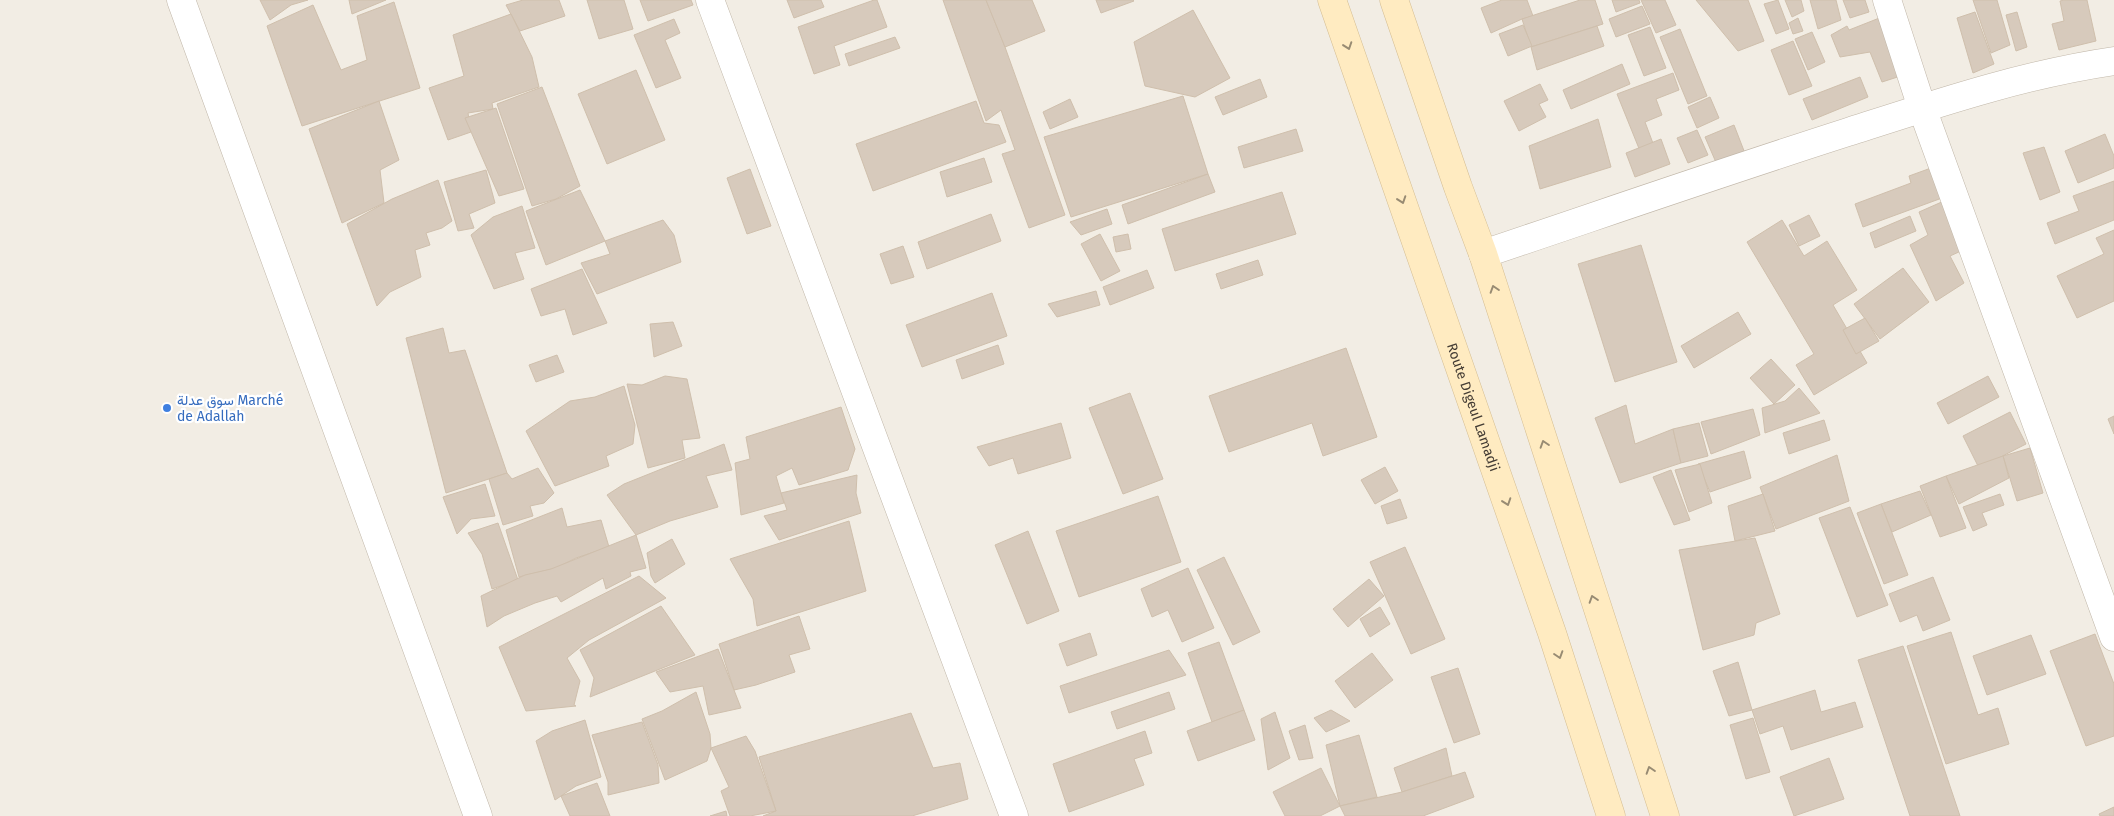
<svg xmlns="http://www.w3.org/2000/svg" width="2114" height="816" font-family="'Fira Sans',Vazirmatn,sans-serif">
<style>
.building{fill:#d7cabc;stroke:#cfbfac}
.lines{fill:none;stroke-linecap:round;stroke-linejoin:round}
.street-casing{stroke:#c1b7a9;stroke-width:29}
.secondary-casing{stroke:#d4bd92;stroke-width:29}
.street{stroke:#fff;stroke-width:28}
.secondary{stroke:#ffebc1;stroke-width:28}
.oneway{stroke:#988b73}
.shop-dot{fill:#3f7fe0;stroke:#fff;stroke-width:2}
.labels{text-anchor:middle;stroke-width:4.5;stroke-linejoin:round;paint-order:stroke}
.shop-label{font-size:14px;fill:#366cbe;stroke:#fff;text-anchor:start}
.street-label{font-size:14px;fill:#443c34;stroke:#fff}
</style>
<rect width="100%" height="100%" fill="#f2ede4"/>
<g class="building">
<polygon points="260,0 308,0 291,5 270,20"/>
<polygon points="349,0 386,0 352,14"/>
<polygon points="523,0 559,0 565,16 520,31 506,5"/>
<polygon points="587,0 624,0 633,29 599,39"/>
<polygon points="640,0 691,0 693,5 648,21"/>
<polygon points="787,0 821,0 824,7 794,18"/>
<polygon points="874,0 877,0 887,27 834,46 840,65 814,74 798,27"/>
<polygon points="943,0 986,0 1005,47 1065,215 1029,228 1002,154 1015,150 1001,110 986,121"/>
<polygon points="986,0 1032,0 1045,31 1005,47"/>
<polygon points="1096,0 1133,0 1134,1 1101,13"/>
<polygon points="1502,0 1527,0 1533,16 1522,19 1491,33 1481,8"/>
<polygon points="1580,0 1595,0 1603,24 1531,47 1522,19"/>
<polygon points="1612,0 1639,0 1640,3 1616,12"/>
<polygon points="1641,0 1665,0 1676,25 1656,33"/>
<polygon points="1696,0 1748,0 1764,41 1738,51"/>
<polygon points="1778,0 1789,29 1776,34 1764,4"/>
<polygon points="1785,0 1801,0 1804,11 1792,17"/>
<polygon points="1810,0 1836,0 1841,20 1818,29"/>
<polygon points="1843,0 1865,0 1869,12 1850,18"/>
<polygon points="1973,0 1997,0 2010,45 1991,53"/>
<polygon points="2064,0 2087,0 2096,41 2059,50 2052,24 2064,21 2060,1"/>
<polygon points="394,2 420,88 302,126 267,26 313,5 341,70 367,60 357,16"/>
<polygon points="1642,6 1650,24 1616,37 1609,19"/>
<polygon points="1193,10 1230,78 1195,97 1145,86 1134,42"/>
<polygon points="1975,12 1994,64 1973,73 1957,18"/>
<polygon points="2017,12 2027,47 2016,51 2006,15"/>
<polygon points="511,14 532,57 539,87 492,103 493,109 468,113 471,132 448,140 429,88 464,76 453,35"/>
<polygon points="1887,15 1907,74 1882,82 1870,52 1840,57 1831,35 1847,26 1849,30"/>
<polygon points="1798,18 1803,31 1793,34 1789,23"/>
<polygon points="674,19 680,33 665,40 681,78 656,88 634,35"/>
<polygon points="1523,25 1532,46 1508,56 1499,34"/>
<polygon points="1597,26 1604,46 1537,70 1531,47"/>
<polygon points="1650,27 1666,68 1644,76 1628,35"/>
<polygon points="1680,29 1707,96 1688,104 1660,37"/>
<polygon points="1812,32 1825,62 1808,70 1795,39"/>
<polygon points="895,37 900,48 849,66 845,54"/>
<polygon points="1793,41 1812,86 1789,95 1771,50"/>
<polygon points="1622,64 1630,84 1571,109 1563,90"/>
<polygon points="636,70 665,140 607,164 578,94"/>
<polygon points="1673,73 1679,90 1656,99 1662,115 1645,122 1654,146 1640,151 1617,94"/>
<polygon points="1860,77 1868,97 1812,120 1803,99"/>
<polygon points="1260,79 1267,97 1223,115 1215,97"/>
<polygon points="1540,84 1548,100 1539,104 1546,117 1519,131 1504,101"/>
<polygon points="542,87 580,186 556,199 532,206 497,104"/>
<polygon points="1183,96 1208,174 1071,217 1044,137"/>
<polygon points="1710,97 1719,118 1697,128 1688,107"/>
<polygon points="1070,99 1078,117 1050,129 1043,112"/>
<polygon points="379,101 399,160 380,170 384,203 342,223 309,129"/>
<polygon points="976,101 984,123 999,125 1006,142 873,191 856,144"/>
<polygon points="496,108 524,189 499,196 465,118"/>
<polygon points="1598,119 1611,167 1540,189 1529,146"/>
<polygon points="1734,125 1746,156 1718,167 1705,137"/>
<polygon points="1296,129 1303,151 1244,168 1238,147"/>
<polygon points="1697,130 1708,155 1688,163 1677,138"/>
<polygon points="2105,134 2114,156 2114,168 2078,183 2065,151"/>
<polygon points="1661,139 1670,164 1635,177 1626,153"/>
<polygon points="2044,147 2060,192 2040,200 2023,153"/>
<polygon points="984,158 992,182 947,197 940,172"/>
<polygon points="1931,168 1942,198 1863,227 1855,204 1911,183 1909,176"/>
<polygon points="750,169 771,226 747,234 727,178"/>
<polygon points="486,170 495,203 469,214 474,228 458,231 444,182"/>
<polygon points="1208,174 1215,192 1128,224 1122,205"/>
<polygon points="438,180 452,221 442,228 426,233 430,245 415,250 421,277 390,292 377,306 347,224 392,199"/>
<polygon points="2114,181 2114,220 2055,244 2047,223 2079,211 2073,196"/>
<polygon points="580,190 605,241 546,265 526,211"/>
<polygon points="1282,192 1296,234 1175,271 1162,229"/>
<polygon points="1953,197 1972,246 1950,256 1964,283 1936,301 1910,245 1928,235 1919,212"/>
<polygon points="522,206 535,248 515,253 524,279 494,289 471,235 493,217"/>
<polygon points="1107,209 1112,224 1081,235 1070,222"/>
<polygon points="991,214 1001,241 927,269 918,242"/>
<polygon points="1809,215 1820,236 1799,246 1789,225"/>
<polygon points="1910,216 1916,231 1875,248 1870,233"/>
<polygon points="663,220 674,235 681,262 597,294 581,263 610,254 605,241"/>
<polygon points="1782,220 1804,256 1827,241 1857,290 1833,305 1867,363 1814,395 1796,365 1814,354 1747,242"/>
<polygon points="2114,230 2114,301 2077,318 2057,276 2104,254 2096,238"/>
<polygon points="1100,234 1120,271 1101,281 1081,244"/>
<polygon points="1128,234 1131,249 1116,252 1113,237"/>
<polygon points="1641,245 1677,362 1615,382 1578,264"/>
<polygon points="903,246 914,277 891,284 880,254"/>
<polygon points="1258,260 1263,275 1221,289 1216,274"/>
<polygon points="1903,268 1929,302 1880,339 1854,304"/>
<polygon points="582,269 607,323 573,335 565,309 541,316 531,289"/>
<polygon points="1147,270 1154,288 1110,305 1103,287"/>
<polygon points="1096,291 1100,305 1057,317 1048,304"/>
<polygon points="992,293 1007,336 922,367 906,325"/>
<polygon points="1738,312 1751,334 1694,368 1681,346"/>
<polygon points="1865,318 1879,341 1856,354 1843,330"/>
<polygon points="673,322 682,346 654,357 650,324"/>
<polygon points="443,328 449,353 465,350 507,473 446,493 406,338"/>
<polygon points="998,345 1004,364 962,379 956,360"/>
<polygon points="1346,348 1377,437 1323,456 1312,423 1229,452 1209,396"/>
<polygon points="557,355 564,372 536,382 529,365"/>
<polygon points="1771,359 1795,385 1774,404 1750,378"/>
<polygon points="665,376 687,379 700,438 682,440 685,458 648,468 627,384 642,385"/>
<polygon points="1988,376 1999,397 1948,424 1937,403"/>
<polygon points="624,386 635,425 633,444 606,456 609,466 555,486 526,431 570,401 595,397"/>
<polygon points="1799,388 1820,413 1765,433 1762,408 1785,401"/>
<polygon points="1130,393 1163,479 1123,494 1089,408"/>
<polygon points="1626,405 1635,444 1673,429 1681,463 1620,483 1595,418"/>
<polygon points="841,407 855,449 848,470 799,485 792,468 776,476 784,503 741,515 735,463 750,459 746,437"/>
<polygon points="1753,409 1760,435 1711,454 1701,422"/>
<polygon points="2010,412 2026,444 1979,468 1963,436"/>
<polygon points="2114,416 2114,434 2108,419"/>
<polygon points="1824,420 1830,440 1789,454 1783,433"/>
<polygon points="1061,423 1071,458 1018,474 1013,458 989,466 977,447"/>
<polygon points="1699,423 1708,456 1681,463 1673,429"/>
<polygon points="724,444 732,470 706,476 718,507 670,521 636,535 607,495 624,484"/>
<polygon points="2030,448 2043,493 2017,501 2003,456"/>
<polygon points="1744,451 1751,478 1710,492 1698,464"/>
<polygon points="1837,455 1849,501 1776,529 1760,487"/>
<polygon points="2003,456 2009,478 1959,504 1946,476"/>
<polygon points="1700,464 1712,503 1689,512 1675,470"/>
<polygon points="1385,467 1398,491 1375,504 1361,480"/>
<polygon points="538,468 554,493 544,503 530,506 533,516 503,525 489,479 507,473 512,479"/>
<polygon points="1671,470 1690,520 1674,525 1653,477"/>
<polygon points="857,475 856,493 861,513 779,540 764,516 787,510 781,493"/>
<polygon points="1946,476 1966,528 1940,537 1920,486"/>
<polygon points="485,484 495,516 471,519 457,534 443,497"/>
<polygon points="1920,491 1931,515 1892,532 1881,504"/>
<polygon points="1763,494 1775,531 1735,541 1728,506"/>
<polygon points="2000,494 2004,505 1982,513 1987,525 1973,531 1963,507"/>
<polygon points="1158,496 1181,562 1079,597 1056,531"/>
<polygon points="1400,499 1407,518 1387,524 1381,506"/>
<polygon points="1881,504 1908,575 1884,584 1857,513"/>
<polygon points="1850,507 1888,605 1857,617 1819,518"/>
<polygon points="562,508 567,527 601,520 609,547 576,558 556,568 519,577 506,530"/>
<polygon points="849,521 866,591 757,626 753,599 730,559"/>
<polygon points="498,523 518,580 492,589 482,554 468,533"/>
<polygon points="1028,531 1059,611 1027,624 995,545"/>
<polygon points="636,535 646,568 630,572 631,576 606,589 603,578 561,602 557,596 535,603 504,616 487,627 481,596 525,575 551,569"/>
<polygon points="1755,538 1780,614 1756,623 1754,635 1703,650 1679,550"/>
<polygon points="672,539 685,564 655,583 651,576 647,553"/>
<polygon points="1405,547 1445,639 1411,654 1370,562"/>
<polygon points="1224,557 1260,632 1233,645 1197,570"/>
<polygon points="1188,568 1214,628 1182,642 1168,610 1152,617 1141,589"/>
<polygon points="639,576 666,598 589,640 567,658 580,681 574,705 576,706 526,711 499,647"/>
<polygon points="1933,577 1950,620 1923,631 1917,615 1900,622 1889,594"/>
<polygon points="1369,579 1384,596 1348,627 1333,609"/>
<polygon points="661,606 695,655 590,697 594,678 580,650"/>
<polygon points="1380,607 1390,624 1370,637 1360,619"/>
<polygon points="799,616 810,649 789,655 795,672 756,685 734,690 719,644"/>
<polygon points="1951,632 1978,715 1998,708 2009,744 1946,764 1907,646"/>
<polygon points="1090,633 1097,655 1067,666 1059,644"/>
<polygon points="2095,634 2114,684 2114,736 2086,746 2050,651"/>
<polygon points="2031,635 2046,674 1987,695 1973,656"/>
<polygon points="1219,642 1244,710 1212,722 1188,653"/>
<polygon points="1903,646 1960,816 1910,816 1858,660"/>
<polygon points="718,649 741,708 709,715 703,686 670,692 656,672"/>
<polygon points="1169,650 1186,675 1069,713 1060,686"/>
<polygon points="1372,653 1393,680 1355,708 1335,681"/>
<polygon points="1738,662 1752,710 1729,716 1713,671"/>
<polygon points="1458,668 1480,734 1454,743 1431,677"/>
<polygon points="1815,690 1821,712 1855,702 1863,727 1791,750 1783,726 1760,734 1752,710"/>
<polygon points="696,692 710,734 711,748 707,761 665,780 642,719 662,711"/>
<polygon points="1169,692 1175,709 1117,729 1111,712"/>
<polygon points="1244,710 1255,740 1198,761 1187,731"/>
<polygon points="1331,710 1350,721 1326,732 1314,718"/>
<polygon points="1275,712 1290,758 1268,770 1261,719"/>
<polygon points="911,713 933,768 960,763 968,799 912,816 763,816 776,811 759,757"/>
<polygon points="1753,718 1770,772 1746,779 1730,725"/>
<polygon points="585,720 601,777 576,786 555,800 536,741 552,731"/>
<polygon points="642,722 658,765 659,783 608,795 608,782 592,735"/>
<polygon points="1305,725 1313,758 1299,760 1289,731"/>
<polygon points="1145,731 1152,753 1134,759 1144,785 1069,812 1053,764"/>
<polygon points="1359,735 1377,797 1340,806 1326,745"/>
<polygon points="746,736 755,751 776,811 750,816 730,816 721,791 729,787 711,748"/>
<polygon points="1446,748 1452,776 1402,792 1394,768"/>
<polygon points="1829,758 1844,799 1794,816 1780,777"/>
<polygon points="1321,768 1340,806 1320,816 1285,816 1273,792"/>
<polygon points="1465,772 1474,797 1423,816 1345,816 1340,806 1402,792"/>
<polygon points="597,783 610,816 570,816 561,796"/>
<polygon points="2114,807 2114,816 2100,816 2099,814"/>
<polygon points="726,811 727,816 710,816"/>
</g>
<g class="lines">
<g class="street-casing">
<g id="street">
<polyline points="181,0 478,816"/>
<polyline points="710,0 1014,816"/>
<polyline points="1887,0 1922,108 2114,637"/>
<path d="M1483,254C1605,213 1726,171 1848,132C1935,104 2024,74 2114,61"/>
</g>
</g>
<g class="secondary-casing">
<g id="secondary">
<path id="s1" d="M1332,0L1552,633L1611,816"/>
<polyline points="1394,0 1458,187 1483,254 1665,816"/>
</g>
</g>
<use href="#street" class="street"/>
<use href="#secondary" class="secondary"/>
</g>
<defs><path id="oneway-chevron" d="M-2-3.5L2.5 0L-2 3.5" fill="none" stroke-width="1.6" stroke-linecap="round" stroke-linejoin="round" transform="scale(1.25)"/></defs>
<g class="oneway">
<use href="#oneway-chevron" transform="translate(1348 46) rotate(71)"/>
<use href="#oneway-chevron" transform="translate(1402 200) rotate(71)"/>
<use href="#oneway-chevron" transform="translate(1494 289) rotate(-108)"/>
<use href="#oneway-chevron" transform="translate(1544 444) rotate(-108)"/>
<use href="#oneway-chevron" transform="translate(1507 502) rotate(71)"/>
<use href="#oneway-chevron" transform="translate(1593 599) rotate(-108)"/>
<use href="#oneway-chevron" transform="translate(1559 655) rotate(72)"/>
<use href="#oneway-chevron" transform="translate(1650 770) rotate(-108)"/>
</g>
<circle class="shop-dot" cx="167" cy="408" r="5"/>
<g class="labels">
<g class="shop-label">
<text x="177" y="405">سوق عدلة Marché<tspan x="177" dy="16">de Adallah</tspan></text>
</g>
<g class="street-label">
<text dy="5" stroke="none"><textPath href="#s1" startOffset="431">Route Digeul Lamadji</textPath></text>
</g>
</g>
</svg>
